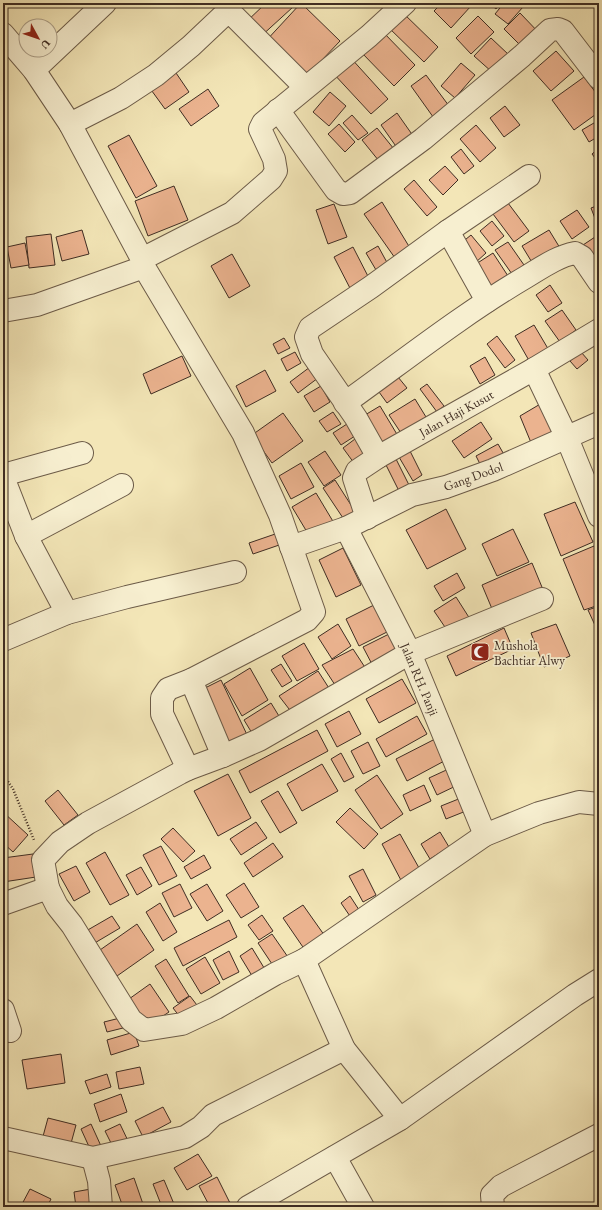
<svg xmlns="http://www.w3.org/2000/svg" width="602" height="1210" font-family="'EB Garamond',serif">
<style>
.building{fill:#ebb38f;stroke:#3f2d23}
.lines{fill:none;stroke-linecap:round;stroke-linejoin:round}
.minor-casing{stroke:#6c5b48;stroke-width:24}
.path{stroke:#3f2d23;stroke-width:2.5;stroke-dasharray:1 2;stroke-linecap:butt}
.minor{stroke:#f7efd0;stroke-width:22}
.labels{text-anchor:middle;stroke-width:3.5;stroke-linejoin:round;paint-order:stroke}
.street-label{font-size:13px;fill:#3f2d23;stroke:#f7efd0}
.poi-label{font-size:13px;fill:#3f2d23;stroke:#f7efd0;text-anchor:start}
</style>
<rect width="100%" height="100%" fill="#f3e6b7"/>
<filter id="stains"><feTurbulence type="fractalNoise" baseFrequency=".005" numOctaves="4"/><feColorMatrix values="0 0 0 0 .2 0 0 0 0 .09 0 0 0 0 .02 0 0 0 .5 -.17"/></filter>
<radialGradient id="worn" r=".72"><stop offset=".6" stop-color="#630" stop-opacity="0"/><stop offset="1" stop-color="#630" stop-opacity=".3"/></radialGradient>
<g class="building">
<polygon points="266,3 289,3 293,7 259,38 245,23"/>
<polygon points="301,3 340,41 303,80 264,43"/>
<polygon points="442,3 469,3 471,6 451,28 434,11"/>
<polygon points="489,3 501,3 496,9"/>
<polygon points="504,3 518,3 523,7 508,24 495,14"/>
<polygon points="401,11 438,47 424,62 387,26"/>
<polygon points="520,13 542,36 526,51 504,29"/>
<polygon points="478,16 494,32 471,54 456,38"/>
<polygon points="382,31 415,65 394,86 361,52"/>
<polygon points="491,38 509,55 492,72 474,56"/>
<polygon points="556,51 574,71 551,91 533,71"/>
<polygon points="349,56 388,99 371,114 332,72"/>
<polygon points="461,63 475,75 455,98 441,86"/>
<polygon points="174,70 189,92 165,109 149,87"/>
<polygon points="426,75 452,110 436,121 411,86"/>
<polygon points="584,77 599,97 599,112 574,130 552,100"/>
<polygon points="208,89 219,106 191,126 179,109"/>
<polygon points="330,92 346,106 329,126 313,112"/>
<polygon points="505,106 520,125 504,137 490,118"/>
<polygon points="397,113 416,140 400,152 381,125"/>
<polygon points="352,115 368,133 358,140 343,123"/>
<polygon points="599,120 599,136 589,142 582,130"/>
<polygon points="339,124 355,142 345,152 328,134"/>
<polygon points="476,125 496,148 480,162 460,139"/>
<polygon points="377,128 398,154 383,166 362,140"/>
<polygon points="129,135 157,186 136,198 108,146"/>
<polygon points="599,148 599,163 592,154"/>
<polygon points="461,149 474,166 464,174 451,157"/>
<polygon points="445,166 458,180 443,195 429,180"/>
<polygon points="414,180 437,207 427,216 404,189"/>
<polygon points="174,186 188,220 148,236 135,201"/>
<polygon points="382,202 410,248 395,258 364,214"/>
<polygon points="508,203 529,231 514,242 493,214"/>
<polygon points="334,204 347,237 328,244 316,210"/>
<polygon points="599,205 599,220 596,221 591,208"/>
<polygon points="577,210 589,227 572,239 560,221"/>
<polygon points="492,221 504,236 492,246 480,231"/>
<polygon points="82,230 89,254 62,261 56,237"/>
<polygon points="549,230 560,248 533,264 522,246"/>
<polygon points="51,234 55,265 29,268 26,237"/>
<polygon points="471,235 486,253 475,263 460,244"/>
<polygon points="595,237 599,243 599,256 592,261 583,245"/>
<polygon points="508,242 524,265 512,274 495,250"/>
<polygon points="25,243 29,265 11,268 7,247"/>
<polygon points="378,246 390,268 379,275 366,253"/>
<polygon points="353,247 372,284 353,294 334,257"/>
<polygon points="493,253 508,276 492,288 476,264"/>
<polygon points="232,254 250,286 229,298 211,266"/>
<polygon points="550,285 562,303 548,312 536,295"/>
<polygon points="562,310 576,330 560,342 545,321"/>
<polygon points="534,325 550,352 531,364 515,336"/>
<polygon points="497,336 515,360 505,368 487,344"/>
<polygon points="284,338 290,348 278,354 273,344"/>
<polygon points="295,352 301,363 287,371 281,359"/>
<polygon points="581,352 588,360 577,369 570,361"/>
<polygon points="182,356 191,376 151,394 143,374"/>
<polygon points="485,357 495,375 480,384 470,366"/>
<polygon points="310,367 318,378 298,393 290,382"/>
<polygon points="265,370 276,391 246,407 236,386"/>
<polygon points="398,377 407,388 387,403 379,392"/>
<polygon points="427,384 444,406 437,412 420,389"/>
<polygon points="321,386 330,402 314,412 304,396"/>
<polygon points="415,399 426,417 401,433 389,415"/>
<polygon points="542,403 554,433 532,445 520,416"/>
<polygon points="380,406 398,436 383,445 365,415"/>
<polygon points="333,412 341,424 327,432 319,421"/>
<polygon points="283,413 303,441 272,463 252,435"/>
<polygon points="481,422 492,439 464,458 452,441"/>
<polygon points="347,424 355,436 341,445 333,433"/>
<polygon points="355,439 366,455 354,463 343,448"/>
<polygon points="498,444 506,458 483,470 476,456"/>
<polygon points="325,451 341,475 324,486 308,462"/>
<polygon points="410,451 422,475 413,481 399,457"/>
<polygon points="395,457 409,485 399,491 385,463"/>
<polygon points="301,463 314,487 291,499 279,476"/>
<polygon points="335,480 358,516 347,524 323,488"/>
<polygon points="316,493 334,523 310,537 292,507"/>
<polygon points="575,502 593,542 561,556 544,514"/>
<polygon points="446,509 466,549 427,569 406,530"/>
<polygon points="513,529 529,562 497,576 482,544"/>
<polygon points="281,532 285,543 253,554 249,543"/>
<polygon points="594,546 599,559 599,605 584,610 563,559"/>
<polygon points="343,548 361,585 336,597 319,560"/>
<polygon points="532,563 544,592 495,616 482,585"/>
<polygon points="457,573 465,588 443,601 434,586"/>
<polygon points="456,597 470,619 449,633 434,611"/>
<polygon points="376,604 389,631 359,646 346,619"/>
<polygon points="599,606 599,634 588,610"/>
<polygon points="338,624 351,646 332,659 318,637"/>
<polygon points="556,624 570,656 544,667 531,633"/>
<polygon points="504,628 513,649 456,676 447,656"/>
<polygon points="393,632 403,653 374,668 363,647"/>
<polygon points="304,643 319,669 297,681 282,656"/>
<polygon points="353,649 368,672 337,688 322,665"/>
<polygon points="281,664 292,681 282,687 271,670"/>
<polygon points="250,668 268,700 242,716 224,684"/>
<polygon points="318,671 334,696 296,718 279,696"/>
<polygon points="402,679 416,703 379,723 366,699"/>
<polygon points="221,680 250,741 226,752 197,692"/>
<polygon points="271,703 282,721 255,738 244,720"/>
<polygon points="349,711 361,734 337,747 325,724"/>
<polygon points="417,716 427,734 386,757 376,739"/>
<polygon points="317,730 328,751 250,793 239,771"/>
<polygon points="437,738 448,759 407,781 396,759"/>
<polygon points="368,742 380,766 363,774 351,751"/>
<polygon points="341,753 354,777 344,782 331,759"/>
<polygon points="322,764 338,791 302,811 287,784"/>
<polygon points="455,766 462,783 437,795 429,778"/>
<polygon points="228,774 251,818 218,836 194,791"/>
<polygon points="377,775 403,814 381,829 355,790"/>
<polygon points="424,785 431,801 410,811 403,795"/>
<polygon points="58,790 78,815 64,825 45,801"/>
<polygon points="278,791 297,823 280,833 261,801"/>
<polygon points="461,798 466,811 446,819 441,806"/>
<polygon points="350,808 378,834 364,849 336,822"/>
<polygon points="3,812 28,835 13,852 3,843"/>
<polygon points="256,822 267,838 241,855 230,839"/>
<polygon points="173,828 195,851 183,862 161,839"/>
<polygon points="440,832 449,847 430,859 421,844"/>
<polygon points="400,834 423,875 404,886 382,844"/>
<polygon points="273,843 283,857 253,877 244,863"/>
<polygon points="161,846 177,876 159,885 143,855"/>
<polygon points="105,852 129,895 110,905 86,863"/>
<polygon points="33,854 36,877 3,882 3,858"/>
<polygon points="204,855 211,868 191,879 184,867"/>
<polygon points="76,866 90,892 74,901 59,874"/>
<polygon points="141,867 152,886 137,895 126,875"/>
<polygon points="363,869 376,895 363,902 349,876"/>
<polygon points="244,883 259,907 241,918 226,895"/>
<polygon points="180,884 192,908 174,917 162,893"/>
<polygon points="207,884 223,911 207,921 190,894"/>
<polygon points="350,896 363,916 354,922 341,903"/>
<polygon points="160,903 177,932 163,941 146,912"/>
<polygon points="303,905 327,939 307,953 283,918"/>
<polygon points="262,915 273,931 259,940 248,925"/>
<polygon points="112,916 120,928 93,944 86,931"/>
<polygon points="229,920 237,937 183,966 174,948"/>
<polygon points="137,924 154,950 117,976 100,950"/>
<polygon points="272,934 290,960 276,970 258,943"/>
<polygon points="252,948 269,976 257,984 240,956"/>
<polygon points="229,951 239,972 223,980 213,960"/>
<polygon points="205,957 220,983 201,994 186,969"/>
<polygon points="166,959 189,996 178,1003 155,966"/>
<polygon points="150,984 169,1012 148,1026 129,999"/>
<polygon points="190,996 200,1009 183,1021 173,1008"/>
<polygon points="124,1017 127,1027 107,1032 104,1022"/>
<polygon points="134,1032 139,1046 111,1055 107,1040"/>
<polygon points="61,1054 65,1083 27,1089 22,1060"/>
<polygon points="140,1067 144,1084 119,1089 116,1072"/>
<polygon points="107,1074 111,1087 90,1094 85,1081"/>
<polygon points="121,1094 127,1112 100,1122 94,1104"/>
<polygon points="163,1107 171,1122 143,1137 135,1121"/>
<polygon points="48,1118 76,1125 70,1147 42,1140"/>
<polygon points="91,1124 101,1146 91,1151 81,1129"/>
<polygon points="120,1124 130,1145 116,1153 105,1131"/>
<polygon points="198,1154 212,1176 187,1190 174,1168"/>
<polygon points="217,1177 232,1207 210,1207 199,1186"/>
<polygon points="134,1178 144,1207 123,1207 115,1185"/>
<polygon points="164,1180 174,1204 167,1207 162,1207 153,1184"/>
<polygon points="30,1189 51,1199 47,1207 21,1206"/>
<polygon points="91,1189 94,1207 76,1207 74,1192"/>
</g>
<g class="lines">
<g class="minor-casing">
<g id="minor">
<polyline points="3,34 34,70 70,124 142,259 144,267 243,433 280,515 314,612 307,620 191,680 168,689 162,698 162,714 188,769 180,773 88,823 60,842 43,860 48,888"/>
<polyline points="34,70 105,3"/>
<polyline points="278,110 336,190 343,194 350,193 423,139 522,56 550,30 558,29 563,31 599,78"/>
<polyline points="70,124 121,98 156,75 191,46 227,12 230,12 305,87"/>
<polyline points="448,231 529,176"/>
<polyline points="142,259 232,213 271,179 276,171 274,159 260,129 263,123 369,36 405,3"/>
<polyline points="3,311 37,305 144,267"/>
<polyline points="534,369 567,438 599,516"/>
<path d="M345,403C405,360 463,314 526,277C541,268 558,256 575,253L582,257L599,282"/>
<polyline points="378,457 356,418 312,354 306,337 310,328 371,287 448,231 487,301"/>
<polyline points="3,475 82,453"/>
<polyline points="3,477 26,536 67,613"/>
<polyline points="367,518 354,478 357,471 378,457 534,369 599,330"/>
<polyline points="346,528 410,653 485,835"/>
<polyline points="26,536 122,485"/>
<polyline points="291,547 346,528 412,495 446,487 493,470 599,423"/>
<polyline points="3,640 67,613 127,597 235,572"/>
<polyline points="191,680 223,756 259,740 410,653 542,599"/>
<polyline points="188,769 223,756"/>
<polyline points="3,904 48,888 57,906 72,925 131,1020 144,1030 182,1024 216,1008 275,974 304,960 485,835 539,813 579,802 599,804"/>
<polyline points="304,960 344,1049 400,1119"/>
<polyline points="3,1010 10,1031"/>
<polyline points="3,1138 93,1158 185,1137 201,1127 213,1115 344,1049"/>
<polyline points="335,1157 363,1207"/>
<polyline points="93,1158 99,1181 101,1207"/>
<polyline points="248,1207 400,1119 575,995 599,980"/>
<polyline points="493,1207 492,1195 501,1186 518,1177 599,1135"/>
</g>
</g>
<polyline class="path" points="3,774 13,789 34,840"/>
<use href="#minor" class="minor"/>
</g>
<defs>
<g id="mosque-square" transform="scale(1)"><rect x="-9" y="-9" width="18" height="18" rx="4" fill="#8f2418" stroke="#f7efd0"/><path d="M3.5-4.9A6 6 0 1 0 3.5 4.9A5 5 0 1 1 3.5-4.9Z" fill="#fff"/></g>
</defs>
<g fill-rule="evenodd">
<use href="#mosque-square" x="480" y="652"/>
</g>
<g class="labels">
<g class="street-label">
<text transform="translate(456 413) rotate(-29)" y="5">Jalan Haji Kusut</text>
<text transform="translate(473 476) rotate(-20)" y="5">Gang Dodol</text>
<text transform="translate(420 679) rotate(67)" y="5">Jalan RH. Panji</text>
</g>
<g class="poi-label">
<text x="494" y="650">Mushola<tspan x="494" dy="15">Bachtiar Alwy</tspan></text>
</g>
</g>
<rect width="602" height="1210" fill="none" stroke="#f3e6b7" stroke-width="16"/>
<rect x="4" y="4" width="594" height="1202" fill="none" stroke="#3f2d23" stroke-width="2"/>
<rect x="8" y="8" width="586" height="1194" fill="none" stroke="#3f2d23"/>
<g transform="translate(38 38) rotate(130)"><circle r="19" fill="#f7efd0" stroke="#ada18b"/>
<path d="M0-3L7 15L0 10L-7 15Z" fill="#8f2418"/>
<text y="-6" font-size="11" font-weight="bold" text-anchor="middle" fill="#3f2d23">U</text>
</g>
<rect width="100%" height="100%" filter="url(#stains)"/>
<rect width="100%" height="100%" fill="url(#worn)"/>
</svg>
